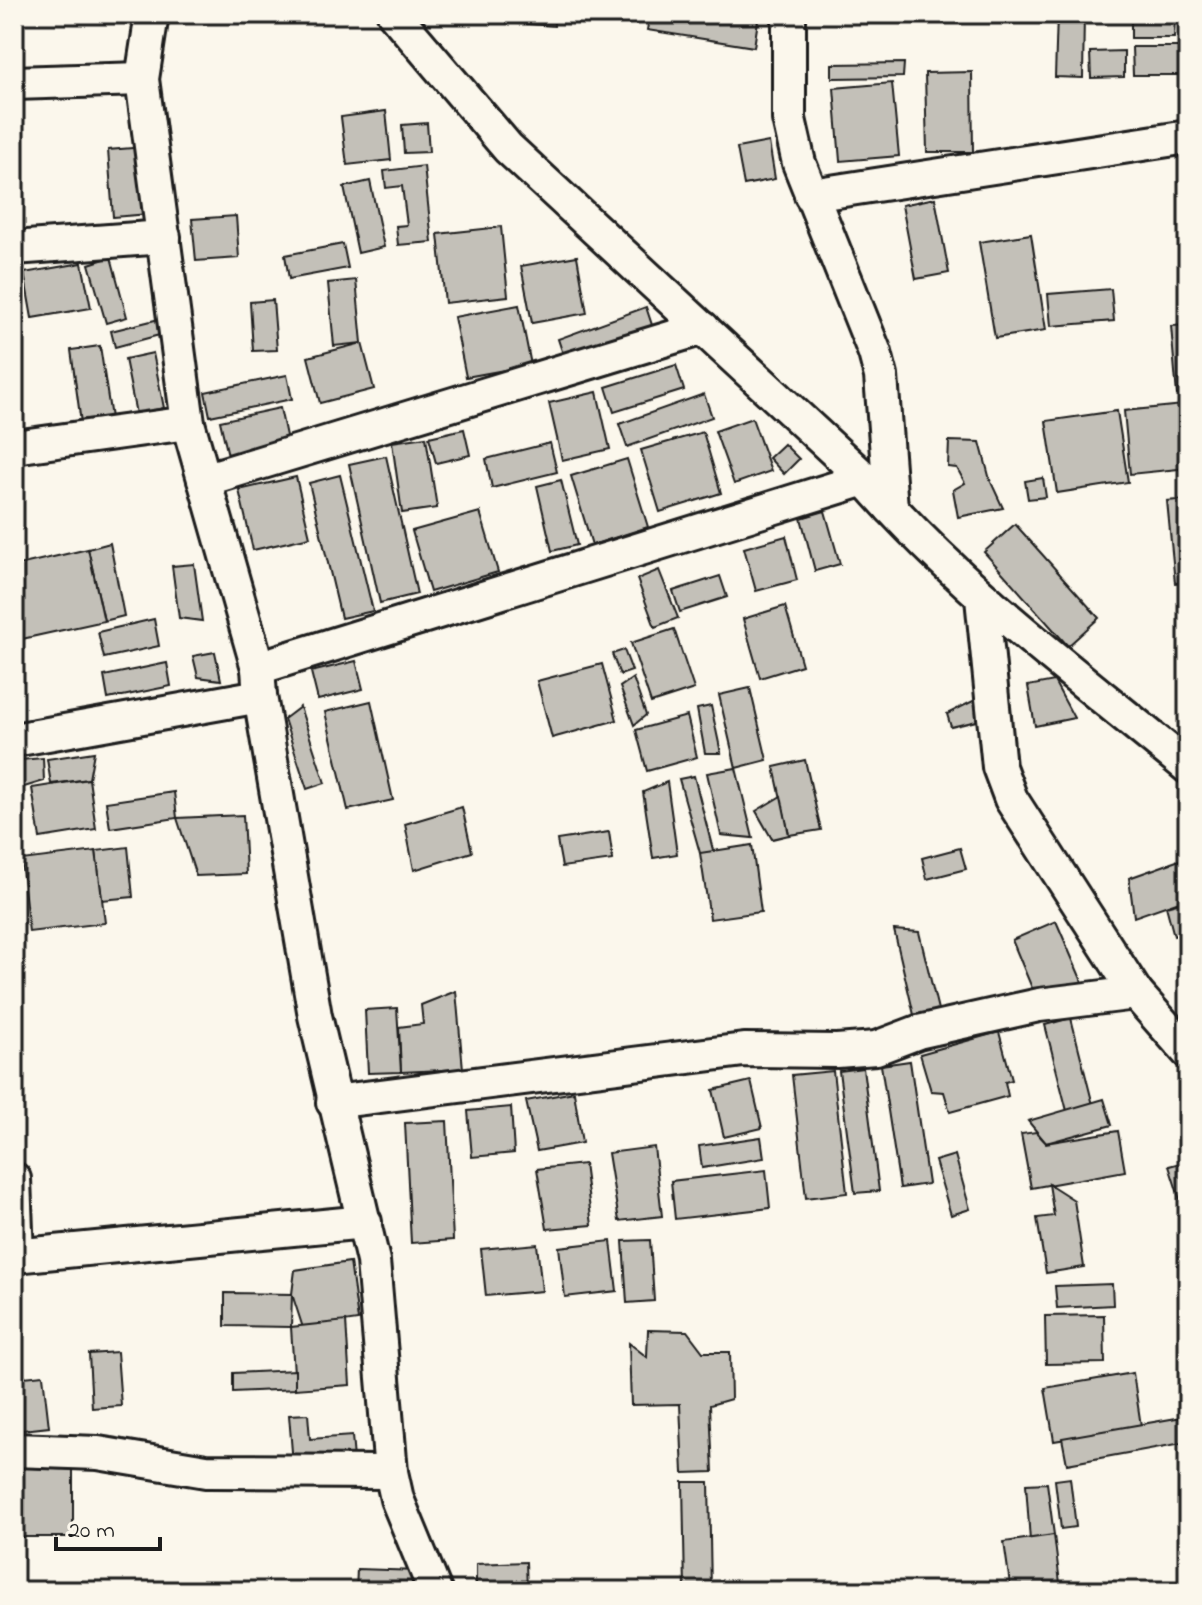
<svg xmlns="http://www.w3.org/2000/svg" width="1202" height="1605" font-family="'Indie Flower',sans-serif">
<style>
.building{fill:#c3c0b8;stroke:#1c1c1c;stroke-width:2}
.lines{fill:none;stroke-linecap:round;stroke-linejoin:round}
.street-casing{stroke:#1c1c1c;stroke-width:38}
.street{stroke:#fbf7ec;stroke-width:32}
</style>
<rect width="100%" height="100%" fill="#fbf7ec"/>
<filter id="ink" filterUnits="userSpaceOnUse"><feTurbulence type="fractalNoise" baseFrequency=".0125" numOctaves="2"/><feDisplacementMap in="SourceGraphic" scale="16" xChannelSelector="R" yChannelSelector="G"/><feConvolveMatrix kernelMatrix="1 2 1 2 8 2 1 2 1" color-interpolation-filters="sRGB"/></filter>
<g filter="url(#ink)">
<g class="building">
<polygon points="462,14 554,14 554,26 462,19"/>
<polygon points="650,14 759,14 754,47 647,30"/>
<polygon points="1057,14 1084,14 1083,78 1055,77"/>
<polygon points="1131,18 1175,18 1174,38 1131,38"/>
<polygon points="1132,47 1188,47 1188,75 1133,75"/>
<polygon points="1124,51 1124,77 1091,78 1090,52"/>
<polygon points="904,63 903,77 832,78 832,64"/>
<polygon points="972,72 973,152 927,152 925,73"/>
<polygon points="892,83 899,156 840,161 834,88"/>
<polygon points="386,111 391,160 347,165 341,117"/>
<polygon points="427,123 429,152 404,153 402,125"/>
<polygon points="769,142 775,179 744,185 737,148"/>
<polygon points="145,147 149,214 113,217 108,150"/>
<polygon points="424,166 432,242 398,245 396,226 407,225 402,186 386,188 384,171"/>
<polygon points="370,181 384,247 358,253 344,187"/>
<polygon points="935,198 949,273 916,279 902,205"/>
<polygon points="236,216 239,258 196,261 192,219"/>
<polygon points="501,227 508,296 445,303 438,234"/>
<polygon points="1031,234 1046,330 995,338 979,242"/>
<polygon points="343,244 348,268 289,279 285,255"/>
<polygon points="577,256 587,313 532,323 521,266"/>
<polygon points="111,257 127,317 106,323 89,264"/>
<polygon points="82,263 91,308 32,318 24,273"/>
<polygon points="356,280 362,343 334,346 328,283"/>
<polygon points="1111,289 1114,321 1051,326 1048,294"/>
<polygon points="273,300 277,350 253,351 250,302"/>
<polygon points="519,305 531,365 466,377 454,317"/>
<polygon points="646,307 654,331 566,363 558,339"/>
<polygon points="159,319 163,334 115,347 111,331"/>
<polygon points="1188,325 1188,394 1177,395 1171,326"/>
<polygon points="362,343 374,389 320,403 308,357"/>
<polygon points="100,346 111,418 81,423 71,350"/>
<polygon points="153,353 164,408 136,414 125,359"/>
<polygon points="676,365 684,390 614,412 606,387"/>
<polygon points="287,375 292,399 210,416 205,392"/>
<polygon points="597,392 610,449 562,460 549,403"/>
<polygon points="704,394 712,417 627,447 619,424"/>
<polygon points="1183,405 1188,468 1130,474 1124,411"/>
<polygon points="280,408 289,450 230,464 220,421"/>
<polygon points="1117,411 1128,482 1057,493 1046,421"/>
<polygon points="752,418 771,471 734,484 715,431"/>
<polygon points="464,429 470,455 436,463 429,437"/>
<polygon points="703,432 721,493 660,512 641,450"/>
<polygon points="426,437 437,508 402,513 392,442"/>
<polygon points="949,441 980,442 990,480 1003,508 958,517 953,490 965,483 957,468 948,467"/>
<polygon points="550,443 557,472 492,488 486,459"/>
<polygon points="784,444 799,459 784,474 769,458"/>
<polygon points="386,456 417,594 380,603 349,464"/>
<polygon points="627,459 648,527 592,545 571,476"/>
<polygon points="340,475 373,611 341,618 309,483"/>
<polygon points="296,477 310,537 253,550 239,490"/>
<polygon points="1043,478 1046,497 1028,499 1025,481"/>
<polygon points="561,480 577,545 552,551 537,486"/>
<polygon points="1188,499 1188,582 1175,583 1167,501"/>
<polygon points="825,511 840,564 815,571 801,518"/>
<polygon points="480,512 498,572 430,592 412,531"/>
<polygon points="1015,524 1099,618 1068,646 984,552"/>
<polygon points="786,536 797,580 756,591 744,548"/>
<polygon points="110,543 124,616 104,621 88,549"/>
<polygon points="88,549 104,621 22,639 14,601 14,566"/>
<polygon points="194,564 202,621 179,618 172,566"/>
<polygon points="659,570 678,618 655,627 637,579"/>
<polygon points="720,576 727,597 680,612 673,591"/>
<polygon points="785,606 802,665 760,678 743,619"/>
<polygon points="154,619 159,646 104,658 98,632"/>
<polygon points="674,629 694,689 651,703 631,643"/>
<polygon points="624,650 632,671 620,675 612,654"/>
<polygon points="215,652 221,680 198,677 193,656"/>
<polygon points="356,661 363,689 318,700 311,672"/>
<polygon points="167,663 171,686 108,699 104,676"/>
<polygon points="602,664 617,720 552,738 537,681"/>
<polygon points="633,678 646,715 634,725 620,687"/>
<polygon points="1054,681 1074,718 1035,726 1028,686"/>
<polygon points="750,688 767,760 736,768 719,695"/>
<polygon points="975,700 985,719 951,727 947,714"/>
<polygon points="371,701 393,800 348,810 325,712"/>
<polygon points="711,706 721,753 705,753 697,709"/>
<polygon points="300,707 325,783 307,789 284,719"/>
<polygon points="687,716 697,757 647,771 636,730"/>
<polygon points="94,752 89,779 51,784 47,759"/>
<polygon points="43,758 44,781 21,788 20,760"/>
<polygon points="805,760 821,830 789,835 774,767"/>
<polygon points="736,768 753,838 721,835 707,773"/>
<polygon points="694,776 714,854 700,853 679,779"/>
<polygon points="89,779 96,829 40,838 32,788"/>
<polygon points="667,782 677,854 653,858 643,792"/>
<polygon points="174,792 177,818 110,828 106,802"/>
<polygon points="781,796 789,835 772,839 756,811"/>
<polygon points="462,807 472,852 414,870 405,824"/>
<polygon points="243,815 246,874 196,876 177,818"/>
<polygon points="609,832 613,860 562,867 557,840"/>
<polygon points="752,845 761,912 710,919 700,853"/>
<polygon points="128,847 133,897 102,900 96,851"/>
<polygon points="960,848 966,869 927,879 922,858"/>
<polygon points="96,851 105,923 29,932 21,860"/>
<polygon points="1188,857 1188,898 1134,917 1129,878"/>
<polygon points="1188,900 1188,932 1174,936 1166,906"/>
<polygon points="1056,921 1084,986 1039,1005 1012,940"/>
<polygon points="894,930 919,932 942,1026 918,1032"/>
<polygon points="456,991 463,1069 401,1072 399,1027 423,1024 421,1005"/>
<polygon points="397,1008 401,1072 368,1073 365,1010"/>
<polygon points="1071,1018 1093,1105 1067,1111 1045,1025"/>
<polygon points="999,1032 1012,1080 1005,1082 1008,1096 950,1112 944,1092 931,1091 920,1054"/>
<polygon points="910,1061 928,1184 900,1188 881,1065"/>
<polygon points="863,1068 879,1191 855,1193 839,1071"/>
<polygon points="833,1071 847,1193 806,1198 792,1075"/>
<polygon points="751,1081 762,1128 724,1137 713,1090"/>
<polygon points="574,1092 582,1143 537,1151 526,1101"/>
<polygon points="1104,1099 1112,1125 1046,1143 1028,1121"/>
<polygon points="511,1107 514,1153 472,1157 468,1111"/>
<polygon points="447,1121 453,1240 411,1243 405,1123"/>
<polygon points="1118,1131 1125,1171 1031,1188 1021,1134 1036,1132 1046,1143"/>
<polygon points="761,1137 764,1158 702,1168 699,1146"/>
<polygon points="654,1147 662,1216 619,1221 608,1153"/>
<polygon points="955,1155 970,1209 951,1215 935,1161"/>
<polygon points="1188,1161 1188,1204 1182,1206 1169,1166"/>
<polygon points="584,1164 592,1225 547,1229 537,1169"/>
<polygon points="766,1170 770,1208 675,1219 671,1181"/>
<polygon points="1049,1184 1074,1200 1084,1267 1046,1273 1037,1218 1054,1216"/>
<polygon points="650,1240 654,1301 627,1303 623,1241"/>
<polygon points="611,1241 617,1291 565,1297 559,1247"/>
<polygon points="537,1244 542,1291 486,1296 481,1249"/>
<polygon points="350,1262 358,1320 303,1328 292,1294 295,1270"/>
<polygon points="1112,1284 1113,1305 1057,1308 1055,1286"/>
<polygon points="225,1293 292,1294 291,1327 225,1326"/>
<polygon points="1104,1315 1105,1363 1046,1364 1045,1316"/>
<polygon points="346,1321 350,1385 295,1389 291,1327"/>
<polygon points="648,1330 687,1331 703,1352 730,1352 731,1399 710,1405 713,1472 683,1473 680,1404 631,1405 629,1343 647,1357"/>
<polygon points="117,1352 121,1406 92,1408 89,1354"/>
<polygon points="295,1370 295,1389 233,1392 233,1373"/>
<polygon points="1133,1373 1141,1426 1054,1441 1045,1388"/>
<polygon points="43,1375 49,1427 14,1431 14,1378"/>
<polygon points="308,1414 310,1439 352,1436 354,1459 293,1464 289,1415"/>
<polygon points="1188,1416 1188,1442 1067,1464 1062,1438"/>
<rect x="14" y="1466" width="59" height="71"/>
<polygon points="1070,1478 1076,1527 1061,1529 1055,1480"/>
<polygon points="683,1482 709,1482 711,1591 685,1591"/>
<polygon points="1047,1483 1054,1535 1030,1541 1026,1484"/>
<polygon points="1054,1535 1061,1591 1011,1591 1004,1542"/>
<polygon points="526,1562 527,1591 476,1591 476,1564"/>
<polygon points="357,1569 419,1571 419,1591 356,1591"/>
</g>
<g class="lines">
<g class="street-casing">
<g id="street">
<polyline points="152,14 142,79 188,423 258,668 260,696 315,1016 373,1261 391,1472 397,1499 435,1591"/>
<path d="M394,14L508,148L865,479C959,588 1077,675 1188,767"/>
<polyline points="789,14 789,119 799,163 875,353 881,376 891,508"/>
<polyline points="14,83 142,79"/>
<polyline points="811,195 1188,137"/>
<polyline points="14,248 164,237"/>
<polyline points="14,447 188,423"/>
<polyline points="204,480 703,328"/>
<polyline points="982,598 999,767 1011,799 1136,993 1188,1052"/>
<polyline points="258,668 865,479"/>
<polyline points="14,740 260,696"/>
<polyline points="333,1102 744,1050 837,1051 876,1048 918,1032 1039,1005 1136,993"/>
<polyline points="14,1179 17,1256"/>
<polyline points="14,1256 365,1222"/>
<polyline points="14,1450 98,1453 206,1471 391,1472"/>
</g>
</g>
<use href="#street" class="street"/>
</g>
</g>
<rect width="1202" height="1605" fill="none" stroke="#fbf7ec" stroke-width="48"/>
<rect x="24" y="24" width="1154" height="1557" fill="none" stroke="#1c1c1c" stroke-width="3" filter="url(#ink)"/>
<path d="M56 1537v12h104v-12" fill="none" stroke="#1c1c1c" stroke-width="4"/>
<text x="68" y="1537" font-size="24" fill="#1c1c1c" stroke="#fbf7ec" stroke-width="6" paint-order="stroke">20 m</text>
</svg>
